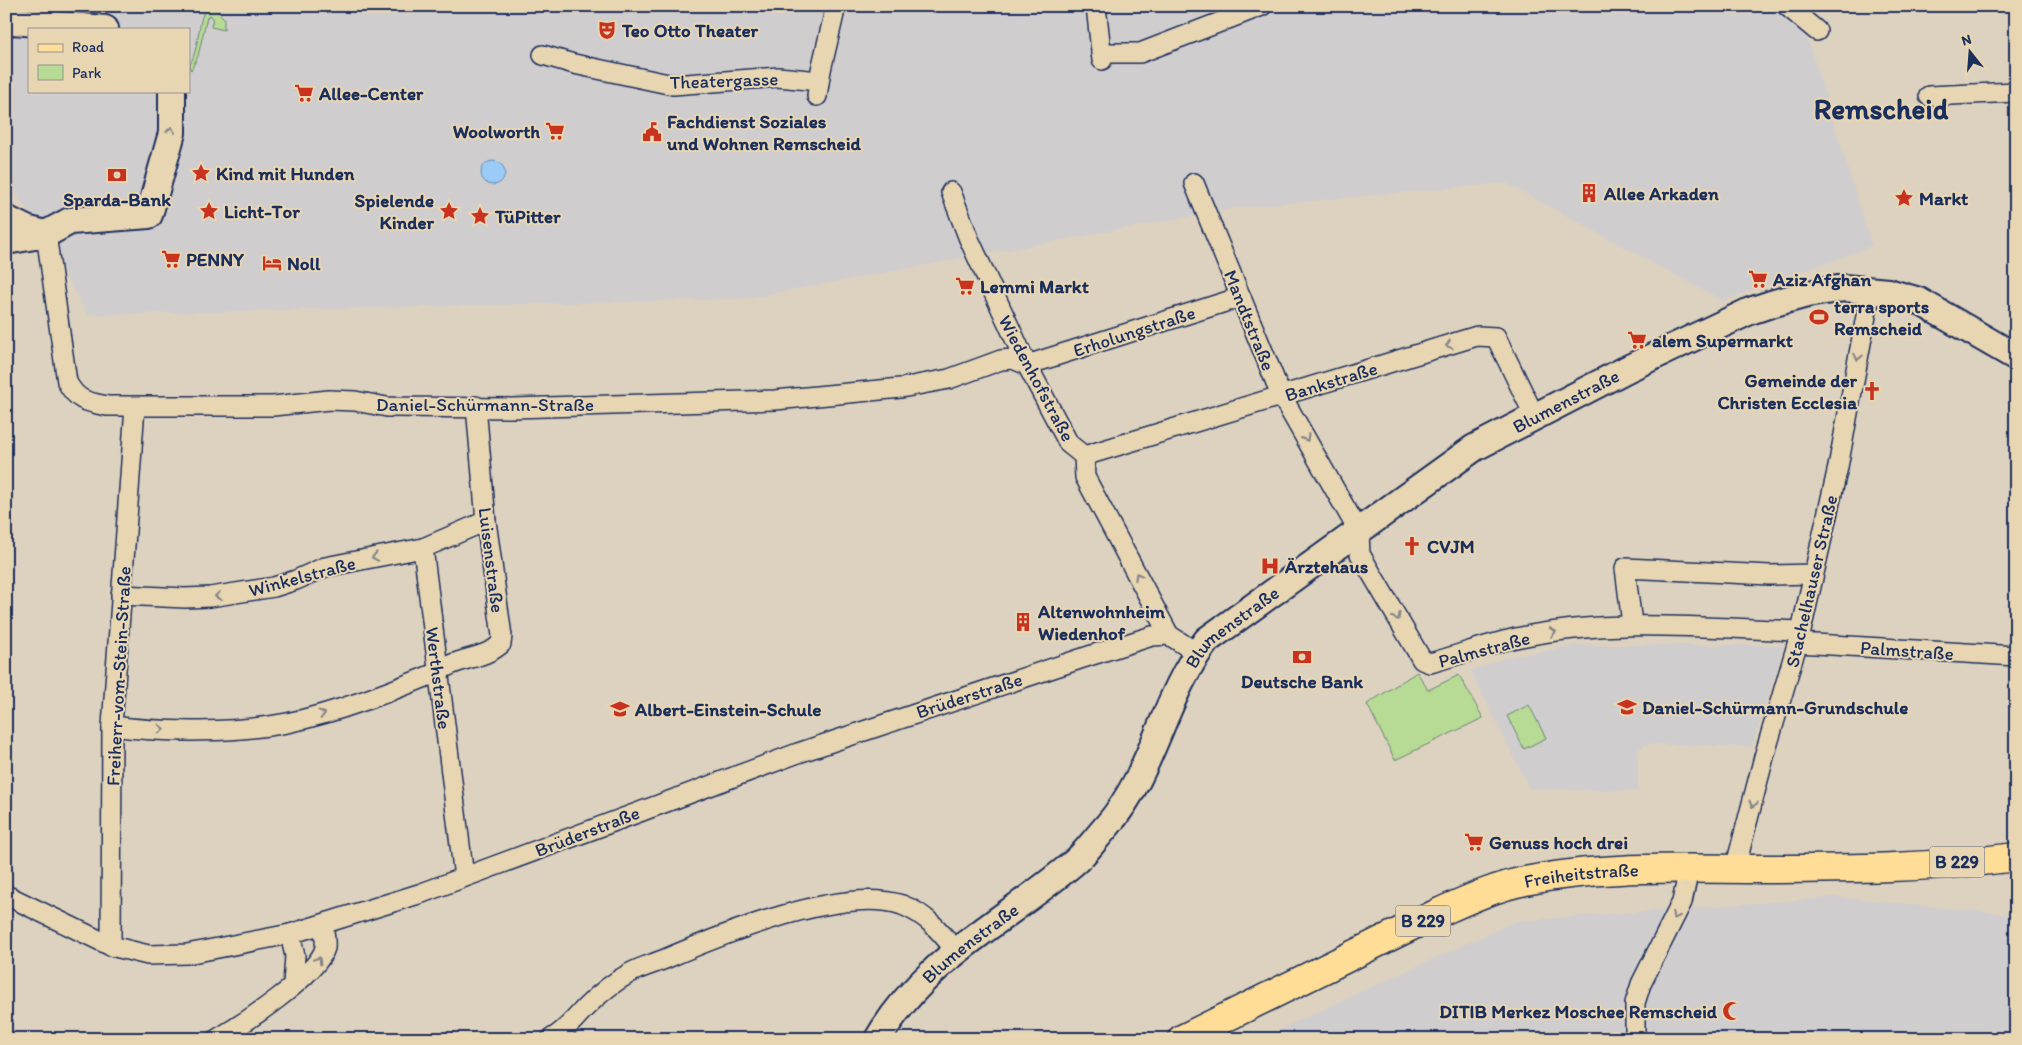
<svg xmlns="http://www.w3.org/2000/svg" width="2022" height="1045" font-family="Itim,sans-serif">
<style>
.built{fill:#d0cdce;fill-rule:evenodd}
.green{fill:#b7da94;stroke:#698479}
.water{fill:#9bcbf7;stroke:#688dba}
.lines{fill:none;stroke-linecap:round;stroke-linejoin:round}
.street-casing{stroke:#1b2f5e;stroke-width:22}
.secondary-casing{stroke:#1b2f5e;stroke-width:30}
.primary-casing{stroke:#1b2f5e;stroke-width:31}
.street{stroke:#e8d6b3;stroke-width:19}
.secondary{stroke:#e8d6b3;stroke-width:26}
.primary{stroke:#ffdd96;stroke-width:28}
.oneway{stroke:#828288}
.labels{text-anchor:middle;stroke-width:4;stroke-linejoin:round;paint-order:stroke}
.shield{fill:#e8d6b3;stroke:#586178;stroke-width:1}
.shield-label{font-size:18px;font-weight:bold;fill:#1b2f5e}
.poi-label{font-size:19px;font-weight:bold;fill:#1b2f5e;stroke:#e8d6b3;text-anchor:start}
.street-label{font-size:19px;fill:#1b2f5e;stroke:#e8d6b3}
.town-label{font-size:29px;font-weight:bold;fill:#1b2f5e;stroke:#e8d6b3}
</style>
<rect width="100%" height="100%" fill="#ddd2bf"/>
<filter id="ink" filterUnits="userSpaceOnUse"><feTurbulence type="fractalNoise" baseFrequency=".02" numOctaves="2"/><feDisplacementMap in="SourceGraphic" scale="10" xChannelSelector="R" yChannelSelector="G"/><feConvolveMatrix kernelMatrix="1 2 1 2 8 2 1 2 1" color-interpolation-filters="sRGB"/></filter>
<g filter="url(#ink)">
<g class="built">
<path d="M6,6H1780L1806,34L1872,246L1723,301L1506,183L1235,208L742,299L88,315L6,175ZM29,29H189V91H29Z"/>
<polygon points="1575,645 1784,645 1752,747 1646,744 1638,750 1638,791 1530,789 1471,671 1505,658"/>
<polygon points="1838,897 2016,915 2016,1039 1258,1039 1516,921"/>
</g>
<g class="green">
<path d="M214,8L224,18V30L211,27L213,18L210,15L207,17L198,56L191,70L189,66C199,50 197,28 204,11Z"/>
<polygon points="1417,672 1428,690 1459,675 1483,718 1395,760 1367,704"/>
<polygon points="1529,705 1546,738 1524,749 1507,716"/>
</g>
<circle class="water" cx="493" cy="173" r="12"/>
<g class="lines">
<g class="street-casing">
<g id="street">
<polyline points="1096,6 1102,60"/>
<polyline points="1787,6 1817,31"/>
<polyline points="1101,53 1140,53 1262,6"/>
<polyline points="543,55 574,64 673,85 778,77 819,81"/>
<polyline points="817,96 821,70 836,6"/>
<polyline points="1929,96 2016,92"/>
<path d="M1194,183L1281,395L1359,532L1360,554L1422,660L1430,663C1460,655 1489,643 1521,637C1613,618 1708,628 1801,631"/>
<polyline points="951,192 969,239 1027,365 1069,444 1084,456"/>
<path d="M46,234L67,382C77,401 87,402 107,406H273L329,400L355,401L387,407L513,408L775,400L901,388L949,379L1001,360L1013,359L1027,365L1241,297"/>
<polyline points="1084,456 1477,336 1496,337 1534,415"/>
<polyline points="1084,456 1085,477 1169,635 1197,653"/>
<polyline points="423,548 464,877"/>
<polyline points="121,595 185,598 210,597 274,587 296,580 325,567 423,548 486,521"/>
<polyline points="1632,624 1625,568 1770,575 1813,574"/>
<polyline points="1798,643 2016,656"/>
<path d="M112,726C164,733 236,733 287,723C339,712 389,692 438,672C457,657 483,660 501,644L502,636L486,521L476,406"/>
<polyline points="1735,869 1764,757 1801,631 1838,467 1871,289"/>
<polyline points="6,895 111,946 148,955 187,954 290,934 422,893 798,753 1092,655 1152,636 1169,635"/>
<polyline points="290,934 295,956 293,985"/>
<polyline points="111,946 112,726 135,407"/>
<path d="M217,1039C243,1024 317,976 325,948C326,942 324,932 323,925"/>
<path d="M551,1039C566,1031 576,1017 587,1006C600,993 614,982 630,973C641,967 653,964 665,959C721,935 842,885 902,905C926,914 940,931 956,951"/>
<polyline points="1635,1039 1635,1003 1641,984 1682,902 1689,869"/>
</g>
</g>
<g class="secondary-casing">
<g id="secondary">
<polyline points="6,23 13,21 105,29"/>
<polyline points="6,219 26,229 42,233"/>
<polyline points="6,241 46,234 70,221 149,215 172,133 172,91"/>
<path id="s1" d="M878,1039C924,958 1009,919 1077,860C1088,850 1097,837 1107,826C1154,772 1163,696 1207,640L1474,448L1629,368L1750,311L1771,304L1807,294L1844,288L1888,292L1919,301L2016,357"/>
</g>
</g>
<g class="primary-casing">
<g id="primary">
<path id="s2" d="M1182,1039L1440,912C1467,900 1495,887 1525,881C1602,865 1684,869 1763,869C1847,869 1932,868 2016,857"/>
</g>
</g>
<use href="#street" class="street"/>
<use href="#secondary" class="secondary"/>
<use href="#primary" class="primary"/>
</g>
<defs><path id="oneway-chevron" d="M-2-3.5L2.5 0L-2 3.5" fill="none" stroke-width="1.6" stroke-linecap="round" stroke-linejoin="round" transform="scale(1.25)"/></defs>
<g class="oneway">
<use href="#oneway-chevron" transform="translate(171 130) rotate(-83)"/>
<use href="#oneway-chevron" transform="translate(1449 345) rotate(162)"/>
<use href="#oneway-chevron" transform="translate(1858 357) rotate(101)"/>
<use href="#oneway-chevron" transform="translate(1306 438) rotate(60)"/>
<use href="#oneway-chevron" transform="translate(375 557) rotate(169)"/>
<use href="#oneway-chevron" transform="translate(1138 576) rotate(-118)"/>
<use href="#oneway-chevron" transform="translate(218 596) rotate(173)"/>
<use href="#oneway-chevron" transform="translate(1397 617) rotate(60)"/>
<use href="#oneway-chevron" transform="translate(1553 632) rotate(-8)"/>
<use href="#oneway-chevron" transform="translate(322 714) rotate(-15)"/>
<use href="#oneway-chevron" transform="translate(161 729) rotate(1)"/>
<use href="#oneway-chevron" transform="translate(1753 804) rotate(104)"/>
<use href="#oneway-chevron" transform="translate(1675 916) rotate(117)"/>
<use href="#oneway-chevron" transform="translate(318 960) rotate(-57)"/>
</g>
</g>
<defs>
<g id="theatre-bare" transform="scale(1.5)"><path d="M-5-5.5Q0-4 5-5.5V0Q5 5 0 6Q-5 5-5 0ZM-3.3-2.5H-1v1.5H-3.3ZM1-2.5H3.3v1.5H1ZM-2.8 1Q0 5.5 2.8 1Z" fill="#c8321e" stroke="#e8d6b3" stroke-width="2.5" paint-order="stroke"/></g>
<g id="supermarket-bare" transform="scale(1.5)"><path d="M-6-5.5h2.5l.6 2H6L4.5 2H-2.5L-4.4-4H-6ZM-1.5 3.2a1.3 1.3 0 1 0 .1 0ZM3 3.2a1.3 1.3 0 1 0 .1 0Z" fill="#c8321e" stroke="#e8d6b3" stroke-width="2.5" paint-order="stroke"/></g>
<g id="civic-bare" transform="scale(1.5)"><path d="M-.6-6.5H3V-4.5H.6V-3L4-1V1h2V6H-6V1h2V-1L-.6-3ZM-1.2 2.5V6h2.4V2.5Z" fill="#c8321e" stroke="#e8d6b3" stroke-width="2.5" paint-order="stroke"/></g>
<g id="sight-bare" transform="scale(1.5)"><path d="M0-6L1.8-2.2L6-1.7L2.9 1.2L3.7 5.4L0 3.3L-3.7 5.4L-2.9 1.2L-6-1.7L-1.8-2.2Z" fill="#c8321e" stroke="#e8d6b3" stroke-width="2.5" paint-order="stroke"/></g>
<g id="bank-bare" transform="scale(1.5)"><path d="M-6-4H6V4H-6ZM0-2.3a2.3 2.3 0 1 0 0 4.6a2.3 2.3 0 1 0 0-4.6Z" fill="#c8321e" stroke="#e8d6b3" stroke-width="2.5" paint-order="stroke"/></g>
<g id="building-bare" transform="scale(1.5)"><path d="M-4-6H4V6H1V3H-1V6H-4ZM-2.5-4.3h1.7v1.8h-1.7ZM.8-4.3h1.7v1.8H.8ZM-2.5-1h1.7V.8h-1.7ZM.8-1h1.7V.8H.8Z" fill="#c8321e" stroke="#e8d6b3" stroke-width="2.5" paint-order="stroke"/></g>
<g id="hotel-bare" transform="scale(1.5)"><path d="M-6-4.5h1.5V1H6V5H4.5V3h-9V5H-6ZM-4 0a1.8 1.8 0 1 1 3.6 0ZM.5 0V-2.5h3Q6-2.5 6 0Z" fill="#c8321e" stroke="#e8d6b3" stroke-width="2.5" paint-order="stroke"/></g>
<g id="stadium-bare" transform="scale(1.5)"><path d="M0-5a6.5 5 0 1 0 0 10a6.5 5 0 1 0 0-10ZM-3.5-1.8h7v3.6h-7Z" fill="#c8321e" stroke="#e8d6b3" stroke-width="2.5" paint-order="stroke"/></g>
<g id="church-bare" transform="scale(1.5)"><path d="M-1.2-6h2.4v3.5h3.3v2.4h-3.3V6h-2.4V-.1h-3.3v-2.4h3.3Z" fill="#c8321e" stroke="#e8d6b3" stroke-width="2.5" paint-order="stroke"/></g>
<g id="hospital-bare" transform="scale(1.5)"><path d="M-5-5h3v3.5h4V-5h3V5h-3V1.5h-4V5h-3Z" fill="#c8321e" stroke="#e8d6b3" stroke-width="2.5" paint-order="stroke"/></g>
<g id="school-bare" transform="scale(1.5)"><path d="M0-5L7-2L0 1L-7-2ZM-4 1L0 2.5L4 1V4Q0 6-4 4Z" fill="#c8321e" stroke="#e8d6b3" stroke-width="2.5" paint-order="stroke"/></g>
<g id="mosque-bare" transform="scale(1.5)"><path d="M3.5-4.9A6 6 0 1 0 3.5 4.9A5 5 0 1 1 3.5-4.9Z" fill="#c8321e" stroke="#e8d6b3" stroke-width="2.5" paint-order="stroke"/></g>
</defs>
<g fill-rule="evenodd">
<use href="#theatre-bare" x="607" y="30"/>
<use href="#supermarket-bare" x="304" y="93"/>
<use href="#supermarket-bare" x="555" y="131"/>
<use href="#civic-bare" x="652" y="132"/>
<use href="#sight-bare" x="201" y="173"/>
<use href="#bank-bare" x="117" y="175"/>
<use href="#building-bare" x="1589" y="193"/>
<use href="#sight-bare" x="1904" y="198"/>
<use href="#sight-bare" x="209" y="211"/>
<use href="#sight-bare" x="449" y="211"/>
<use href="#sight-bare" x="480" y="216"/>
<use href="#supermarket-bare" x="171" y="259"/>
<use href="#hotel-bare" x="272" y="263"/>
<use href="#supermarket-bare" x="1758" y="279"/>
<use href="#supermarket-bare" x="965" y="286"/>
<use href="#stadium-bare" x="1819" y="317"/>
<use href="#supermarket-bare" x="1637" y="340"/>
<use href="#church-bare" x="1872" y="391"/>
<use href="#church-bare" x="1412" y="546"/>
<use href="#hospital-bare" x="1270" y="566"/>
<use href="#building-bare" x="1023" y="622"/>
<use href="#bank-bare" x="1302" y="657"/>
<use href="#school-bare" x="1627" y="707"/>
<use href="#school-bare" x="620" y="709"/>
<use href="#supermarket-bare" x="1474" y="842"/>
<use href="#mosque-bare" x="1732" y="1011"/>
</g>
<g class="labels">
<g class="shield">
<rect x="1929.5" y="846.5" width="55" height="31" rx="4"/>
<rect x="1395.5" y="905.5" width="55" height="31" rx="4"/>
</g>
<g class="shield-label">
<text x="1957" y="868">B 229</text>
<text x="1423" y="927">B 229</text>
</g>
<g class="poi-label">
<text x="622" y="37">Teo Otto Theater</text>
<text x="319" y="100">Allee-Center</text>
<text x="667" y="128">Fachdienst Soziales<tspan x="667" dy="22">und Wohnen Remscheid</tspan></text>
<text x="540" y="138" text-anchor="end">Woolworth</text>
<text x="216" y="180">Kind mit Hunden</text>
<text x="1604" y="200">Allee Arkaden</text>
<text x="1919" y="205">Markt</text>
<text x="117" y="206" text-anchor="middle">Sparda-Bank</text>
<text x="434" y="207" text-anchor="end">Spielende<tspan x="434" dy="22">Kinder</tspan></text>
<text x="224" y="218">Licht-Tor</text>
<text x="495" y="223">TüPitter</text>
<text x="186" y="266">PENNY</text>
<text x="287" y="270">Noll</text>
<text x="1773" y="286">Aziz Afghan</text>
<text x="980" y="293">Lemmi Markt</text>
<text x="1834" y="313">terra sports<tspan x="1834" dy="22">Remscheid</tspan></text>
<text x="1652" y="347">alem Supermarkt</text>
<text x="1857" y="387" text-anchor="end">Gemeinde der<tspan x="1857" dy="22">Christen Ecclesia</tspan></text>
<text x="1427" y="553">CVJM</text>
<text x="1285" y="573">Ärztehaus</text>
<text x="1038" y="618">Altenwohnheim<tspan x="1038" dy="22">Wiedenhof</tspan></text>
<text x="1302" y="688" text-anchor="middle">Deutsche Bank</text>
<text x="1642" y="714">Daniel-Schürmann-Grundschule</text>
<text x="635" y="716">Albert-Einstein-Schule</text>
<text x="1489" y="849">Genuss hoch drei</text>
<text x="1717" y="1018" text-anchor="end">DITIB Merkez Moschee Remscheid</text>
</g>
<g class="street-label">
<text transform="translate(724 80) rotate(-2)" y="7">Theatergasse</text>
<text transform="translate(1250 320) rotate(68)" y="7">Mandtstraße</text>
<text transform="translate(1134 331) rotate(-18)" y="7">Erholungstraße</text>
<text transform="translate(1037 378) rotate(62)" y="7">Wiedenhofstraße</text>
<text transform="translate(1331 381) rotate(-17)" y="7">Bankstraße</text>
<text dy="7" stroke="none"><textPath href="#s1" startOffset="959">Blumenstraße</textPath></text>
<text x="485" y="411">Daniel-Schürmann-Straße</text>
<text transform="translate(492 560) rotate(83)" y="7">Luisenstraße</text>
<text transform="translate(302 576) rotate(-15)" y="7">Winkelstraße</text>
<text transform="translate(1811 581) rotate(-77)" y="7">Stachelhauser Straße</text>
<text dy="7" stroke="none"><textPath href="#s1" startOffset="554">Blumenstraße</textPath></text>
<text transform="translate(1484 649) rotate(-15)" y="7">Palmstraße</text>
<text transform="translate(1907 650) rotate(4)" y="7">Palmstraße</text>
<text transform="translate(118 676) rotate(-87)" y="7">Freiherr-vom-Stein-Straße</text>
<text transform="translate(439 678) rotate(83)" y="7">Werthstraße</text>
<text transform="translate(969 695) rotate(-18)" y="7">Brüderstraße</text>
<text transform="translate(587 831) rotate(-21)" y="7">Brüderstraße</text>
<text dy="7" stroke="none"><textPath href="#s2" startOffset="435">Freiheitstraße</textPath></text>
<text dy="7" stroke="none"><textPath href="#s1" startOffset="134">Blumenstraße</textPath></text>
</g>
<g class="town-label">
<text x="1881" y="119">Remscheid</text>
</g>
</g>
<rect width="2022" height="1045" fill="none" stroke="#e8d6b3" stroke-width="25"/>
<rect x="12" y="12" width="1997" height="1020" fill="none" stroke="#1b2f5e" stroke-width="2" filter="url(#ink)"/>
<rect x="28" y="28" width="162" height="65" fill="#e8d6b3" stroke="#969391"/>
<rect x="38" y="44" width="25" height="8" fill="#ffdd96" stroke="#969391"/>
<text x="72" y="52" font-size="15" fill="#1b2f5e">Road</text>
<rect x="38" y="65" width="25" height="15" fill="#b7da94" stroke="#969391"/>
<text x="72" y="78" font-size="15" fill="#1b2f5e">Park</text>
<g transform="translate(1970 52) rotate(343)" stroke="#e8d6b3" stroke-width="4" paint-order="stroke">
<path d="M0-4L9 19L0 12L-9 19Z" fill="#1b2f5e"/>
<text y="-8" font-size="14" font-weight="bold" text-anchor="middle" fill="#1b2f5e">N</text>
</g>
</svg>
